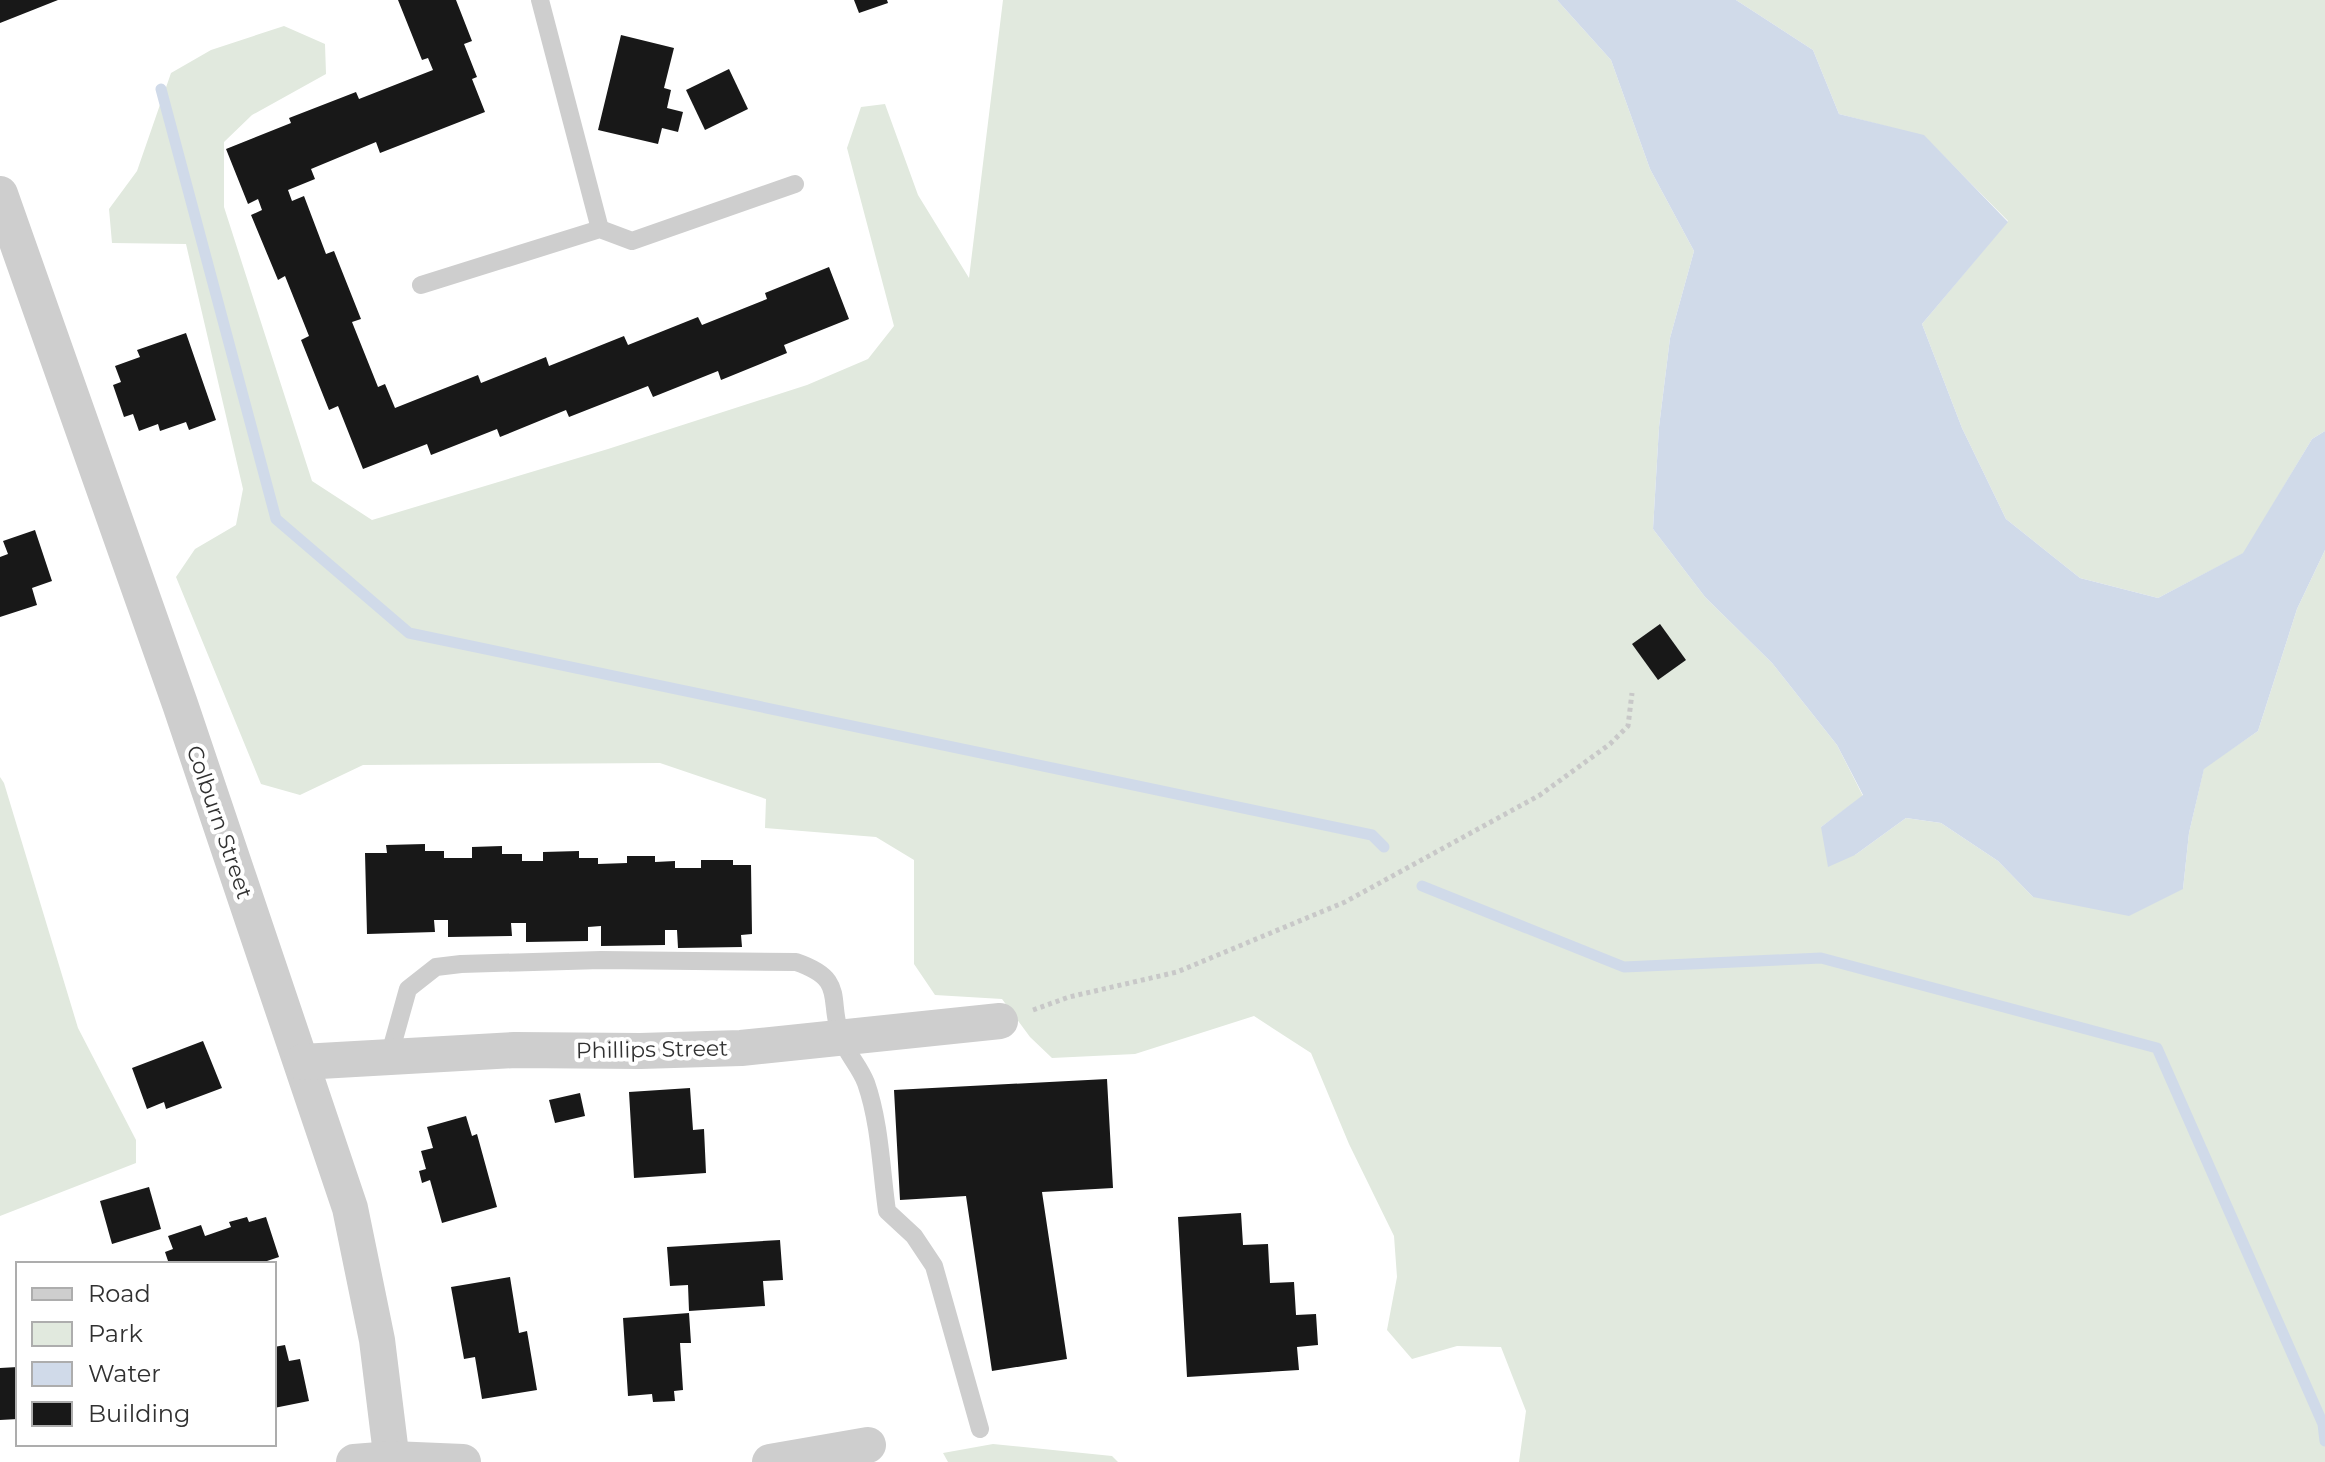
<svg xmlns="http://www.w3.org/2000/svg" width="2325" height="1462" font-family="Montserrat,sans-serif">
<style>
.green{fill:#e1e9de}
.water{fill:#d0dae9}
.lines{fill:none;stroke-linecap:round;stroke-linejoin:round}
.stream{stroke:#d0dae9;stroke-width:11}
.building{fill:#181818}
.path{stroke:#c8c8c8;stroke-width:5;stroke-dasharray:4 4;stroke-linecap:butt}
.lane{stroke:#cecece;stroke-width:18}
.street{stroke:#cecece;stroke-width:36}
.labels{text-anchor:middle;stroke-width:8;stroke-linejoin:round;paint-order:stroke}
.street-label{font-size:22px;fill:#313131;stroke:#fff}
</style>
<rect width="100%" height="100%" fill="#fff"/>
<g class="green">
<polygon points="1003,0 1557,0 1611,60 1650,169 1694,251 1670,338 1659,427 1653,529 1705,597 1772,663 1837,745 1863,796 1821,827 1855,855 1906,818 1941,823 1998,861 2033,897 2183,889 2189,833 2204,768 2258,731 2297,609 2325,550 2325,1462 1519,1462 1526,1411 1501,1347 1457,1346 1412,1359 1387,1330 1397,1277 1394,1236 1349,1144 1311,1053 1254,1016 1135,1054 1052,1058 1030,1037 1002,999 935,995 914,964 914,860 876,837 765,828 766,799 660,763 363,765 300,795 261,784 176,577 195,549 236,525 243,489 186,244 112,243 109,209 137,171 171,73 211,50 284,26 325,44 326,74 252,115 224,142 224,207 312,481 372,520 608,449 807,385 868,359 894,326 847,148 861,107 885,104 918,195 969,278"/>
<polygon points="1736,0 2325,0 2325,431 2312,439 2244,553 2158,598 2080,578 2006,519 1962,428 1922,324 2008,221 1924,136 1839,114 1813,50"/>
<polygon points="0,777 4,783 78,1028 136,1140 136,1163 0,1216"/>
<polygon points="993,1444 1112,1456 1118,1462 948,1462 943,1453"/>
</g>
<polygon class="water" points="1557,0 1736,0 1813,50 1839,114 1924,135 2008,222 1922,324 1962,428 2006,519 2080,578 2158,598 2243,553 2312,439 2325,431 2325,550 2297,609 2258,731 2204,769 2189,833 2183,889 2129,916 2033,897 1998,861 1941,823 1906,818 1855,855 1828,867 1821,827 1863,795 1837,745 1772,663 1705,597 1653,529 1659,427 1670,338 1694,251 1650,169 1611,60"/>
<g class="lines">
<g class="stream">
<polyline points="161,89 276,519 409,633 1372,835 1384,847"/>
<polyline points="1422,886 1624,967 1821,958 2157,1048 2323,1424 2325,1441"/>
</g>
</g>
<g class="building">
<polygon points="0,0 58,0 0,23"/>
<polygon points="398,0 456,0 472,41 464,44 477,77 472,79 485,112 380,153 376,142 311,169 315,179 288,190 292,201 304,196 326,254 334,251 361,319 352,322 378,387 385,384 395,408 478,375 481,383 546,357 549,366 624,336 628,345 698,317 702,325 767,299 765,293 829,267 849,319 784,345 787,353 721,380 718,371 653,397 648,386 569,417 566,410 500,437 497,429 431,455 427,444 363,469 338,406 329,410 301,340 309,336 285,276 278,280 251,215 262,210 258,199 248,204 226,149 291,123 289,118 356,92 359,99 433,70 428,58 422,60"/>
<polygon points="854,0 887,0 888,3 859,13"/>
<polygon points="621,35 674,48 664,88 671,90 667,108 683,112 678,132 662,128 658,144 598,130"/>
<polygon points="729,69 748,109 705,130 686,90"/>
<polygon points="186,333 216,420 189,430 186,422 160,431 158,424 139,431 133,414 124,417 113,385 121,382 115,366 140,357 137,350"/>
<polygon points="35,530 52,581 32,588 37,605 0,617 0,557 8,554 3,541"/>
<polygon points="1660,624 1686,660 1658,680 1632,644"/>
<polygon points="425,844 425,851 444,851 444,858 472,858 472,847 502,846 502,854 522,854 522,861 543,861 543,852 579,851 579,858 598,858 598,864 627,863 627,856 655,856 655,862 675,861 675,868 701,868 701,860 733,860 733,865 751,865 752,934 741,935 742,947 678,948 677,930 665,930 665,945 601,946 601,926 588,927 588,941 526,942 526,923 511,923 512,936 448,937 448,920 434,920 435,932 367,934 365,853 387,853 386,845"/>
<polygon points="203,1041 222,1088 166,1109 164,1102 147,1109 132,1068"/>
<polygon points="1107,1079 1113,1188 1042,1192 1067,1359 992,1371 966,1196 900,1200 894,1090"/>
<polygon points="690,1088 693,1130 704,1129 706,1173 634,1178 629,1092"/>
<polygon points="580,1093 585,1116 555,1123 549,1100"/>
<polygon points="466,1116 472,1136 477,1134 497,1207 442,1223 430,1180 422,1183 419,1171 426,1169 421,1151 433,1148 427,1127"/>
<polygon points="149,1187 161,1229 112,1244 100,1201"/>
<polygon points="1241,1213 1243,1245 1268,1244 1270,1283 1294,1282 1296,1315 1316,1314 1318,1345 1297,1347 1299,1370 1187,1377 1178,1217"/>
<polygon points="247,1217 249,1222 266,1217 279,1257 258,1264 169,1264 165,1252 173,1249 168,1236 201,1225 205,1236 231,1227 229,1222"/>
<polygon points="780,1240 783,1280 763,1281 765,1306 689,1311 688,1285 670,1286 667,1247"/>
<polygon points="510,1277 519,1333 527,1331 537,1390 482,1399 475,1357 464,1359 451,1287"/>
<polygon points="689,1313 691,1343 680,1343 683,1390 674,1391 675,1401 653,1402 652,1394 628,1396 623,1318"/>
<polygon points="285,1345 289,1361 300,1359 309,1401 274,1408 274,1347"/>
<polygon points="18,1367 18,1419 0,1420 0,1368"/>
</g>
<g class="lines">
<polyline class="path" points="1033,1010 1069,997 1177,972 1345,902 1540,795 1610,744 1628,726 1632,693"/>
<g class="lane">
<polyline points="540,0 600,229"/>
<polyline points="421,285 600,229 632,241 795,184"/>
<path d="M389,1057L408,989L436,967L461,964L601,960L796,962C849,980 826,1000 842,1040C848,1055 860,1067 866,1083C880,1123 881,1169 887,1211L914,1236L934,1266L980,1429"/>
</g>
<g class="street">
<polyline points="0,194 180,704 350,1208 377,1340 392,1462"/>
<polyline points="302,1062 515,1050 640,1051 741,1048 1000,1021"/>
<polyline points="354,1462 392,1459 463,1462"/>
<polyline points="770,1462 868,1445"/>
</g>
</g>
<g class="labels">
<g class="street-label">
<text transform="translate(220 822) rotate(71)" y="8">Colburn Street</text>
<text transform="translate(652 1049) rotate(-1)" y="8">Phillips Street</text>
</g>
</g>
<rect x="16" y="1262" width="260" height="184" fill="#ffffff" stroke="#adadad" stroke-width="2"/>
<rect x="32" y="1288" width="40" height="12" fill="#cecece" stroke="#adadad" stroke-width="2"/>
<text x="88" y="1302" font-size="24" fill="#313131">Road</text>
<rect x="32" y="1322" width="40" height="24" fill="#e1e9de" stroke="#adadad" stroke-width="2"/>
<text x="88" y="1342" font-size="24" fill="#313131">Park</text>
<rect x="32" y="1362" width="40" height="24" fill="#d0dae9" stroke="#adadad" stroke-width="2"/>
<text x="88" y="1382" font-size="24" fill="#313131">Water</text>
<rect x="32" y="1402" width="40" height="24" fill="#181818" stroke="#adadad" stroke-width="2"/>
<text x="88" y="1422" font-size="24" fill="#313131">Building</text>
</svg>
